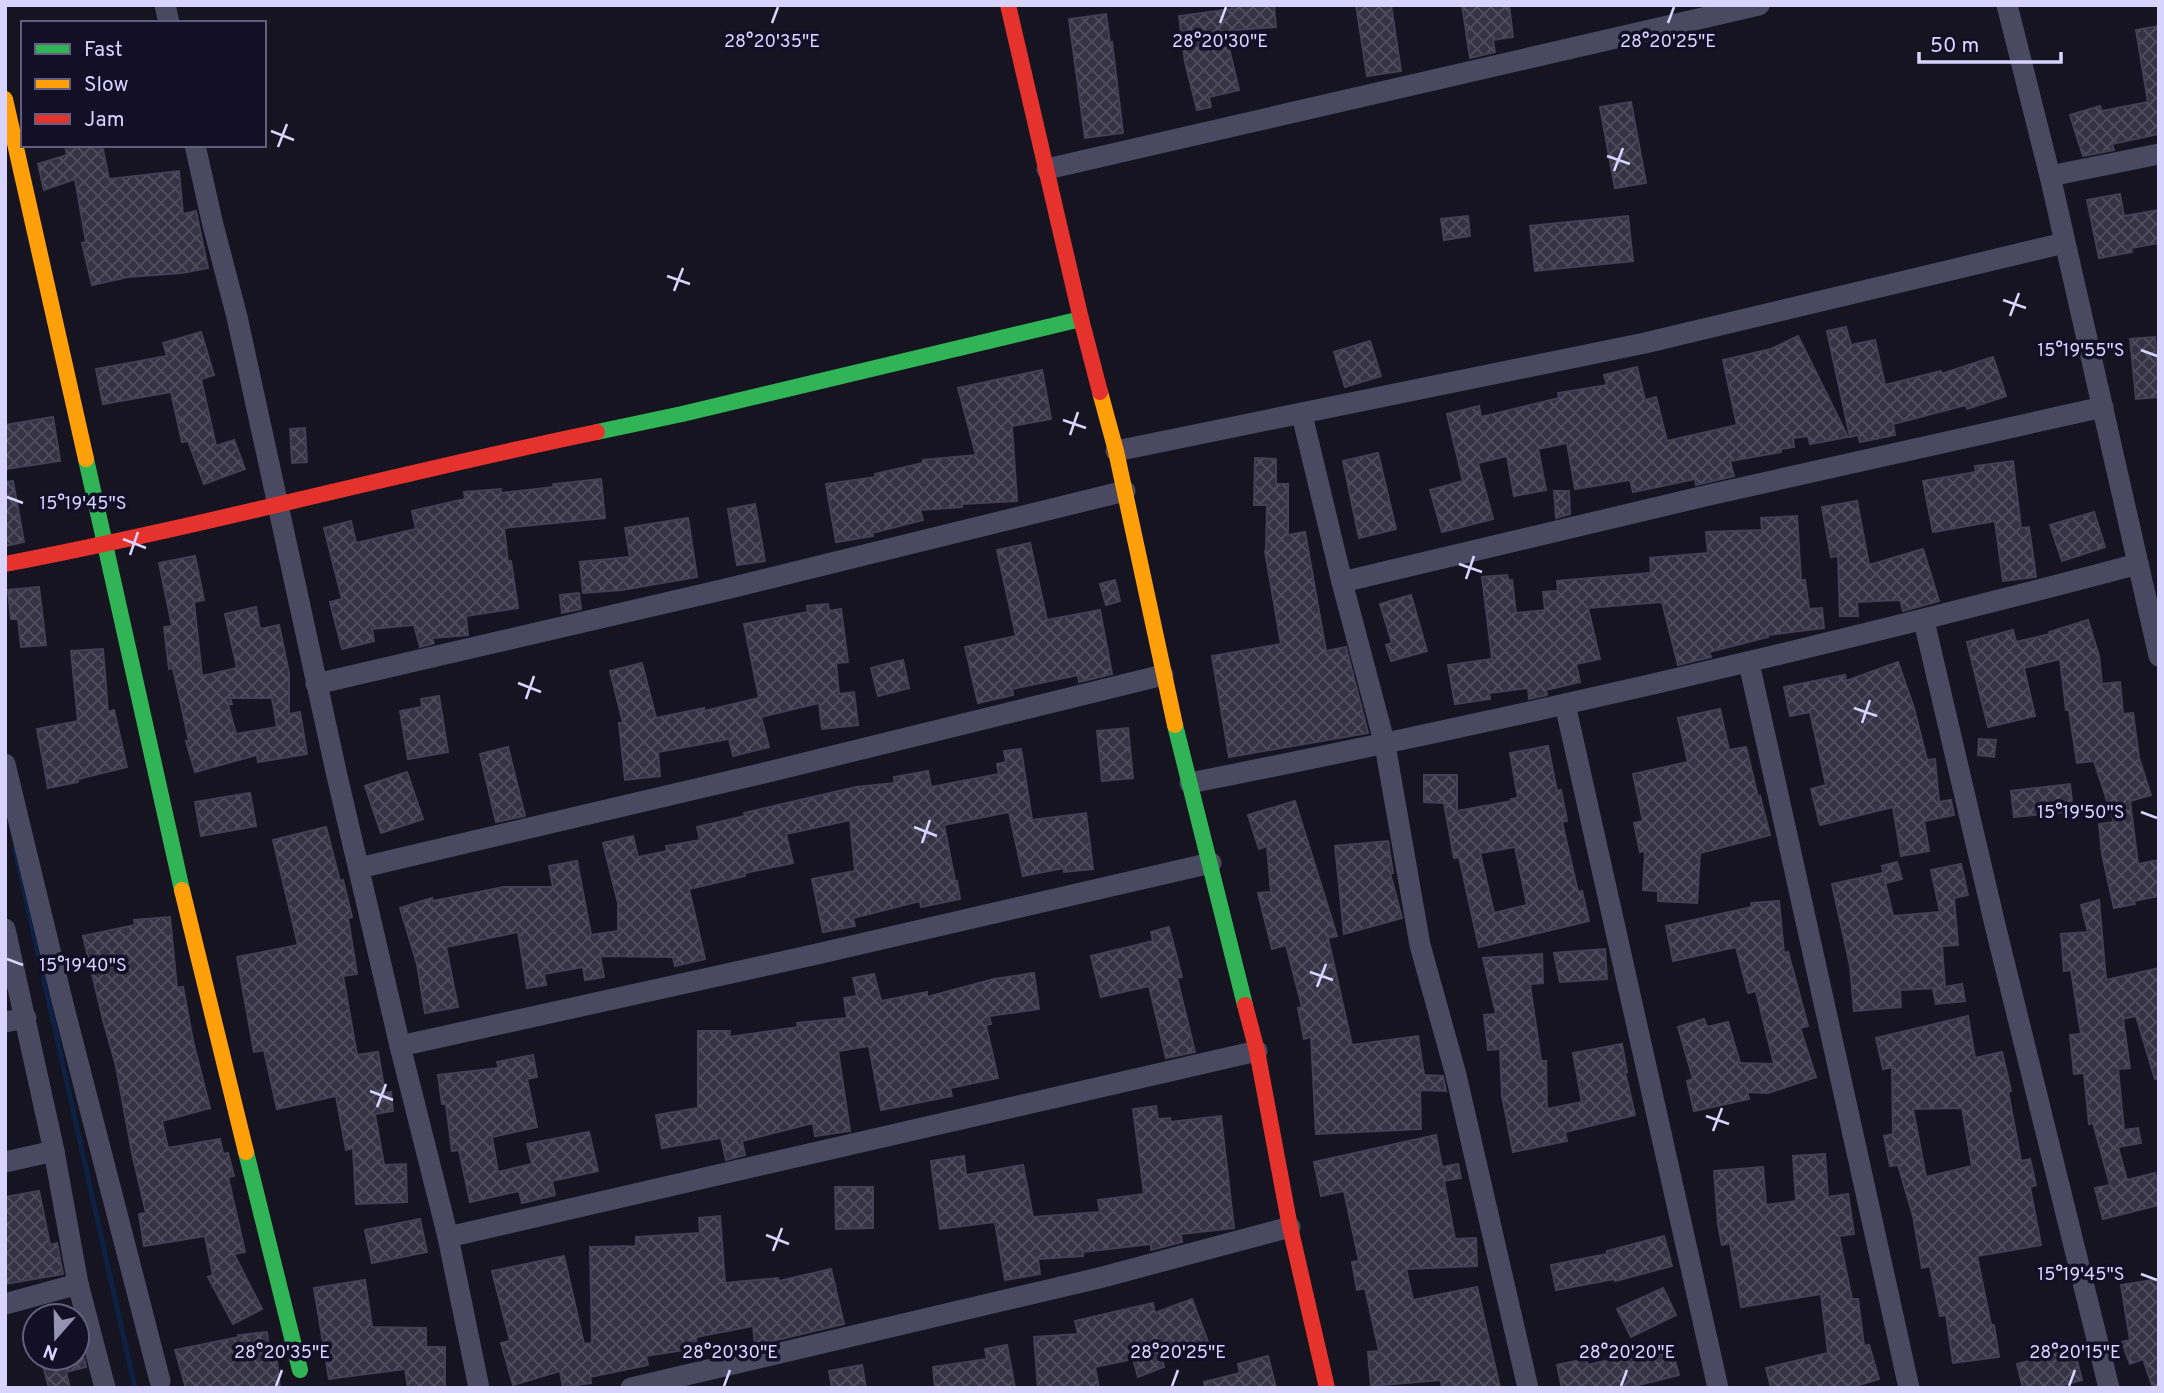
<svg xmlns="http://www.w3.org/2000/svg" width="2164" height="1393" font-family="Overpass,sans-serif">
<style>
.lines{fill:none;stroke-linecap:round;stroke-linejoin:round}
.stream{stroke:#0d2144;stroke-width:5}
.building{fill:url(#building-cross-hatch);stroke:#433f54;stroke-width:2;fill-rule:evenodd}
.street{stroke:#4a4962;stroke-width:21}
.fast{stroke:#30b455;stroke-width:16}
.slow{stroke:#ff9f0a;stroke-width:16}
.jam{stroke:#e5322d;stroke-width:16}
.ticks{fill:none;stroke:#d9d4ff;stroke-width:2.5}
.ticks-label{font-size:18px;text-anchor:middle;fill:#d9d4ff;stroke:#130f26;stroke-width:7;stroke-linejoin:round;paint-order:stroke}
</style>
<defs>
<pattern id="building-cross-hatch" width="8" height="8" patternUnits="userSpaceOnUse" patternTransform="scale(1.75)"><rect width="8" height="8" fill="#343243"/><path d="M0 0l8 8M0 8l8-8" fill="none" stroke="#514f5f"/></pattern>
</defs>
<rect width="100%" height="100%" fill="#161421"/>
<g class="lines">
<polyline class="stream" points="15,850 135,1388"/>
</g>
<g class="building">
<polygon points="1232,5 1274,5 1276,27 1225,31 1239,90 1209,97 1211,107 1197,110 1185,62 1179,16 1232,9"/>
<polygon points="1356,5 1391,5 1401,71 1367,76"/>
<polygon points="1462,5 1509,5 1513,37 1493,40 1495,52 1470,58"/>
<polygon points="1106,14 1110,43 1112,42 1123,133 1085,138 1069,19"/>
<polygon points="2159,26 2159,134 2112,144 2114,150 2083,156 2070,115 2100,106 2102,111 2148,102 2136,30"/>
<polygon points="1631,102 1646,183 1615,188 1600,107"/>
<polygon points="65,145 102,145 109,179 179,171 183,214 196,211 208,268 182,273 128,277 92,285 82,243 86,242 75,179 44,190 38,164 67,155"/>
<polygon points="2120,194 2124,216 2159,210 2159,243 2131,248 2132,252 2099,258 2087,200"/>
<polygon points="1468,216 1470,236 1444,240 1441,219"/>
<polygon points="1628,216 1633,261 1535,271 1530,226"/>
<polygon points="1846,327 1851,345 1875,340 1885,385 1941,371 1941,374 1993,357 2006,396 1967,409 1966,405 1893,424 1895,435 1860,442 1858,435 1850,437 1827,331"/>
<polygon points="201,332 214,375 201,379 216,446 234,440 245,469 204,484 188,441 182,442 171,392 103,404 96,369 167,356 163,343"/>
<polygon points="1798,336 1848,437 1810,444 1808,436 1793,438 1794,447 1781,449 1781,452 1730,461 1734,476 1696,485 1695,479 1633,492 1630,480 1575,489 1567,443 1538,449 1546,490 1514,496 1507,456 1478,463 1493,519 1442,532 1430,490 1463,481 1447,414 1479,406 1481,417 1559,398 1558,393 1607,385 1604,375 1637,367 1645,400 1656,397 1667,441 1737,425 1723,360 1771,349"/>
<polygon points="2155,337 2159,397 2136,399 2130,339"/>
<polygon points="1370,341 1381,376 1345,387 1334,352"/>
<polygon points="1042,370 1051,419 1012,426 1017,501 962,504 962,507 920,510 923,520 872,533 873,536 836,542 826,484 876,477 875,474 923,463 923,460 976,455 958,388"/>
<polygon points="53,417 60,461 5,469 5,425"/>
<polygon points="305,428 307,462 292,463 290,429"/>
<polygon points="1378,453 1396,529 1359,538 1343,461"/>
<polygon points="1255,458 1276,459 1276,484 1288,484 1288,535 1305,532 1326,651 1346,647 1368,733 1229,757 1212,656 1281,644 1265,551 1266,550 1267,505 1254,505"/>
<polygon points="2013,461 2021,528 2029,527 2036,577 2003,581 1995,521 1933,532 1923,481 1976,472 1975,466"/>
<polygon points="601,479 605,518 504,528 508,562 511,561 518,608 466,616 468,635 432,638 434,643 420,647 414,625 372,629 374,641 342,649 330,602 342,599 324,528 351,521 356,543 416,529 412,511 465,499 464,492 501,489 501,493 554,487 553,484"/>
<polygon points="13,481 24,542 5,546 5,482"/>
<polygon points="1554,491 1569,491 1570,514 1556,518"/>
<polygon points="1857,501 1869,565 1923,549 1939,601 1903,611 1900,600 1857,602 1858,616 1840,616 1838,556 1831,557 1822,507"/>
<polygon points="755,504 765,561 737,565 728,509"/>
<polygon points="2094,512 2105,547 2062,561 2050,525"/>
<polygon points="1797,516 1801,580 1805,580 1809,609 1822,608 1824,628 1768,635 1768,637 1709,652 1711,657 1678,665 1662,602 1588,608 1600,659 1576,664 1580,682 1546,690 1547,695 1529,699 1528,688 1489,693 1490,699 1455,704 1448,665 1492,659 1482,577 1507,575 1509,581 1512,580 1516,613 1545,610 1543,592 1558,591 1557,581 1651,573 1650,558 1708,553 1706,532 1762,530 1761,518"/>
<polygon points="688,518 697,577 622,590 583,593 580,562 630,557 625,528"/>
<polygon points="1030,543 1047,620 1100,610 1112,674 1079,682 1078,675 1012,689 1013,695 978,703 965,647 1016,636 997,550"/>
<path d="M195,556L204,600L194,602L202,676L237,668L225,614L256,607L260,629L279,625L289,673V714L300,712L307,754L258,762L257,755L195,772L186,741H189L173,668L169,669L164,627L172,626L159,563ZM230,698H272L277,727L236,734L228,705L232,704Z"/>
<polygon points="1115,580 1120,601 1106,605 1100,584"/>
<polygon points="39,587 46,645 21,647 18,619 11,619 8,590"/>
<polygon points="579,593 581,609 562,613 560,595"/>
<polygon points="1411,595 1427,651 1391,661 1386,645 1392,643 1380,604"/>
<polygon points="828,604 829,611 841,609 848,662 836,663 839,694 854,692 858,725 822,729 819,703 761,717 769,747 733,756 729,739 658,752 660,776 625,780 619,723 623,723 610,671 642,663 656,718 704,708 704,711 759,698 744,624 808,612 807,606"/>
<polygon points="2088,620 2099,656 2102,684 2120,682 2123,714 2133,713 2139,758 2151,795 2130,801 2138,864 2159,860 2159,896 2134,901 2135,904 2114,908 2102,854 2099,824 2114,822 2094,761 2077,763 2069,710 2066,710 2060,659 2024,668 2035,716 1988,727 1967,642 2013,630 2016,642 2050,634 2049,632"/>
<polygon points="103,649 108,712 114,710 127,767 78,779 78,782 48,788 37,729 78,721 71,651"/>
<polygon points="903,660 909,688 878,696 871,668"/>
<polygon points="1898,662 1914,708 1927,760 1935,759 1939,802 1951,800 1954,815 1924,821 1929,851 1901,856 1893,807 1820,825 1811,789 1826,785 1810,712 1790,716 1784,687 1845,675 1846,681"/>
<polygon points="439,696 448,752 408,759 400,711 422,707 421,699"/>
<polygon points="1720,709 1729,750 1746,747 1758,797 1760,796 1770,835 1700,853 1697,903 1658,901 1658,891 1643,890 1645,851 1640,852 1634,823 1643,821 1633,774 1688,762 1678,718"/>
<polygon points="1128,728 1133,778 1102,781 1097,731"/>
<polygon points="1979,739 1996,740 1994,757 1978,755"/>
<path d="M1548,746L1557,791L1561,790L1567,821L1562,822L1578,892L1582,891L1589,921L1479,947L1459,857L1454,858L1444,803L1424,802V775H1457V811L1512,801L1511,799L1518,798L1510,753ZM1515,847L1527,905L1494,913L1480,853Z"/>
<polygon points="508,747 525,816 496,822 480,754"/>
<polygon points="1021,749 1032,820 1086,813 1093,869 1064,872 1064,868 1023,876 1009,812 944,825 955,881 957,881 960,899 921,907 920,901 853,918 855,926 823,932 812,879 855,871 850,820 786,834 793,863 745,873 745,876 689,889 705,959 675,966 673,957 600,956 604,977 585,980 583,967 544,974 546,985 527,988 518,932 446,947 458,1007 425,1013 417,964 400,908 432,898 433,901 504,887 553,887 549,866 577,861 591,935 618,931 618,903 603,843 633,836 638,857 667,851 666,846 700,840 697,827 745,816 744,813 856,787 895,783 894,777 928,771 931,787 999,774 997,764 1006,762 1004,751"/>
<polygon points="407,772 423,819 381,833 365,786"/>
<polygon points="2070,784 2073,811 2014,817 2011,791"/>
<polygon points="250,793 256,826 201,836 195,802"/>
<polygon points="1295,801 1337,936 1328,938 1352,1045 1418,1036 1424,1075 1443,1076 1446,1091 1420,1090 1421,1129 1316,1134 1311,1037 1304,1039 1298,1008 1302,1007 1286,945 1272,949 1258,893 1271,892 1267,846 1259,849 1248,815"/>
<polygon points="326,827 340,881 343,880 352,917 348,918 357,974 343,976 357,1055 378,1052 385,1093 391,1092 393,1111 375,1114 384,1165 406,1164 407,1202 356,1204 353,1148 346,1150 336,1096 277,1109 264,1050 254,1052 237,957 298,945 273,840"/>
<polygon points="1388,841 1393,873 1390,873 1402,918 1344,934 1335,846"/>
<polygon points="1897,862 1902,879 1886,883 1882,866"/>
<polygon points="1961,864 1968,895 1954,898 1958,945 1942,946 1945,987 1962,984 1965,1001 1936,1004 1933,989 1938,988 1900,990 1901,1007 1854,1011 1850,966 1832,884 1883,873 1893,916 1940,912 1931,870"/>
<polygon points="2099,900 2106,980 2159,968 2159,1079 2155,1079 2136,1016 2123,1019 2130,1068 2118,1069 2124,1130 2138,1128 2141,1143 2118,1147 2127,1180 2155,1173 2159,1188 2159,1205 2103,1219 2095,1188 2110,1185 2093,1123 2089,1124 2084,1073 2074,1074 2070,1035 2081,1034 2071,970 2064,971 2061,934 2088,932 2081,905"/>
<polygon points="1779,901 1784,953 1788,952 1808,1026 1800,1028 1816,1077 1768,1093 1747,1092 1749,1099 1694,1111 1687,1081 1693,1079 1678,1027 1704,1019 1707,1027 1728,1022 1740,1063 1774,1064 1756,991 1748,993 1736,947 1673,961 1666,926 1752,907 1751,903"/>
<polygon points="170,917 177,988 183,987 193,1041 210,1108 162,1121 168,1148 220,1139 223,1154 228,1153 234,1176 228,1177 245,1252 234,1254 262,1309 233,1324 208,1277 213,1275 205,1236 144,1246 139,1214 146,1213 132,1153 116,1066 103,1020 83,936 135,925 134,920"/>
<polygon points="1169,927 1182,977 1177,978 1195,1052 1166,1058 1149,986 1101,997 1091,956 1153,941 1151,932"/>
<polygon points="1605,949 1607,979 1560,982 1554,953"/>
<polygon points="1542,954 1543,983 1530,984 1541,1061 1546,1061 1547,1109 1582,1102 1573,1053 1622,1044 1627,1072 1625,1072 1635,1115 1565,1132 1567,1141 1513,1152 1502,1096 1500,1049 1488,1050 1484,1015 1496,1014 1483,958"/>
<polygon points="1034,973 1039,1009 989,1016 991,1024 986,1025 998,1078 950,1088 952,1096 881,1110 869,1046 838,1051 850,1131 815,1136 813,1123 742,1141 745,1155 726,1160 721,1138 662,1148 656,1115 698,1108 698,1031 730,1031 729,1037 798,1027 797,1023 847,1018 844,998 857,996 853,978 874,974 881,1001 927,992 927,997 994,979"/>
<path d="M1968,1016L1975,1058L2002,1052L2011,1091H2008L2021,1161L2030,1159L2036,1185L2030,1187L2041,1245L1977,1256L1991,1325H1994L1999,1357L1953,1363L1946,1315L1940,1316L1930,1266L1922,1268L1913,1216L1898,1165L1890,1166L1884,1136L1893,1134L1892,1067L1883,1069L1876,1038ZM1962,1108L1972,1166L1926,1177L1913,1109Z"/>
<polygon points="533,1055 537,1077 527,1079 537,1127 492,1137 498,1172 532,1164 527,1144 589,1132 598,1171 552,1181 555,1195 522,1203 519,1191 470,1202 459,1150 452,1151 446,1104 442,1104 438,1075 499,1068 497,1062"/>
<polygon points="1156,1106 1158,1119 1170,1118 1170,1122 1221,1116 1234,1228 1181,1234 1182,1242 1151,1250 1151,1244 1083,1252 1083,1256 1038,1259 1040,1274 1005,1280 995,1222 940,1229 931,1161 964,1156 966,1175 1023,1165 1033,1217 1100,1212 1098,1200 1144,1194 1133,1109"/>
<polygon points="1436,1135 1442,1167 1458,1164 1461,1178 1444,1181 1455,1239 1476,1238 1477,1266 1406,1269 1413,1300 1477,1287 1500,1388 1442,1388 1441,1380 1371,1386 1368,1352 1379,1351 1365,1288 1357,1290 1352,1262 1359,1261 1344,1191 1321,1196 1314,1162"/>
<polygon points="1825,1154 1828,1197 1848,1194 1854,1234 1839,1236 1852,1299 1858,1299 1864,1346 1869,1345 1879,1379 1849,1388 1771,1388 1766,1368 1828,1353 1821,1294 1741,1307 1730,1243 1722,1245 1718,1224 1714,1171 1763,1167 1766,1205 1796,1201 1793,1156"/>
<polygon points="835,1187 873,1187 873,1228 836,1229"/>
<polygon points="39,1191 50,1245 57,1243 63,1274 5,1284 5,1197"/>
<polygon points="720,1216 725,1283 778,1278 779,1281 831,1269 844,1324 755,1345 753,1326 696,1337 697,1348 646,1356 648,1365 590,1377 591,1383 563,1387 560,1371 513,1385 501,1343 510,1341 492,1271 564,1256 584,1344 592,1343 590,1247 636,1246 636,1237 700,1233 699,1218"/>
<polygon points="420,1219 427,1252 372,1263 365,1230"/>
<polygon points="1664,1236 1672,1266 1615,1281 1614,1279 1556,1290 1551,1265 1607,1254 1607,1251"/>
<polygon points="2159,1279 2159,1388 2153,1388 2143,1359 2130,1364 2122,1342 2130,1340 2121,1285"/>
<polygon points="365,1280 372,1327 426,1328 426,1347 445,1347 445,1388 408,1388 405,1369 329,1379 314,1288"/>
<polygon points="1663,1288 1676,1315 1631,1337 1617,1309"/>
<polygon points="1192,1299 1211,1350 1192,1357 1189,1349 1161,1355 1164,1367 1138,1377 1133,1359 1095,1367 1099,1388 1038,1388 1034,1337 1078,1334 1075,1321 1153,1303 1155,1313"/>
<polygon points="267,1332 270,1361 277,1361 280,1388 186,1388 175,1350 239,1337 238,1335"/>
<polygon points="1007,1345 1015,1388 935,1388 933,1367 987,1359 985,1349"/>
<polygon points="1671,1345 1679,1375 1627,1388 1562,1388 1557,1365 1586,1359 1588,1365"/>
<polygon points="2074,1349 2082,1380 2052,1388 2023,1388 2017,1364"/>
<polygon points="1268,1356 1276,1388 1205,1388 1204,1382 1240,1373 1238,1364"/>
<polygon points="41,1358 84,1358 86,1367 66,1372 70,1388 49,1388"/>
<polygon points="862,1365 866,1388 832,1388 829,1371"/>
</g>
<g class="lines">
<g class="street">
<polyline points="165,5 169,23"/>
<polyline points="2007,5 2050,176 2159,656"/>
<polyline points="195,145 212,221 237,317 337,776 400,1046 448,1237 479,1388"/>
<polyline points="1047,169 1759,5"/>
<polyline points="2050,176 2159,154"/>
<polyline points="1302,415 1342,582 1709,495 2103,407"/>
<polyline points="1116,451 1645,343 2064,243"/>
<polyline points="1342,582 1385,745 1420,945 1456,1075 1528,1388"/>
<polyline points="1924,621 1996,929 2109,1388"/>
<polyline points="1749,663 1909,1388"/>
<polyline points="316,684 730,588 1125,491"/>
<polyline points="1565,704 1718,1388"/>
<polyline points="5,764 63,1004 160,1381"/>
<path d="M1190,783C1509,720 1825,647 2138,564"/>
<polyline points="359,868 768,772 1163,675"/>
<polyline points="5,929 54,1151 78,1284 105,1388"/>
<polyline points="5,1022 26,1018"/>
<polyline points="400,1046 817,954 1211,863"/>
<polyline points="5,1162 54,1151"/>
<polyline points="448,1237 1257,1051"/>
<polyline points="5,1304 78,1284"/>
<polyline points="631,1388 1099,1278 1290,1227"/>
</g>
<g class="fast">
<polyline points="597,432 682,414 1081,319"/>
<polyline points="86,459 182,890"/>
<polyline points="1175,725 1245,1005"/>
<polyline points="246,1152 300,1370"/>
</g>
<g class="slow">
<polyline points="5,99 86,459"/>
<polyline points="1100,392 1116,451 1175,725"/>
<polyline points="182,890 246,1152"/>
</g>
<g class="jam">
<polyline points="1008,5 1081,319 1100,392"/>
<path d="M5,564C204,526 399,473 597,432"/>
<polyline points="1245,1005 1257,1051 1290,1227 1327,1388"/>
</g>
</g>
<path class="ticks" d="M772,23L778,7M1220,23L1226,7M1668,23L1674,7M271,131L294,140M278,147L287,124M1607,156L1630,164M1614,171L1623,148M667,276L690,284M674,291L683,268M2003,300L2026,308M2010,316L2019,293M2141,350L2157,356M1063,420L1086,428M1070,435L1078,412M7,497L23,503M123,539L146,548M130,555L138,532M1459,564L1482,572M1466,579L1474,556M518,683L541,692M526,699L534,676M1854,708L1877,716M1862,723L1870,700M2141,812L2157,818M914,827L937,836M922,843L930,820M7,959L23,965M1310,972L1333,980M1317,987L1326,964M370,1091L393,1100M377,1107L386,1084M1706,1116L1729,1124M1713,1131L1722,1108M766,1235L789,1244M773,1251L782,1228M2141,1274L2157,1280M276,1386L282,1370M724,1386L730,1370M1172,1386L1178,1370M1621,1386L1627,1370M2069,1386L2075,1370"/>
<g class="ticks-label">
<text x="772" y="47">28°20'35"E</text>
<text x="1220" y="47">28°20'30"E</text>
<text x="1668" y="47">28°20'25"E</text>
<text x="2081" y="356">15°19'55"S</text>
<text x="83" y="509">15°19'45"S</text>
<text x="2081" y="818">15°19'50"S</text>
<text x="83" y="971">15°19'40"S</text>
<text x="2081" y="1280">15°19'45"S</text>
<text x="282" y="1358">28°20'35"E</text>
<text x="730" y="1358">28°20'30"E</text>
<text x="1178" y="1358">28°20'25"E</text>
<text x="1627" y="1358">28°20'20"E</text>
<text x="2075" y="1358">28°20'15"E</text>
</g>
<rect width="2164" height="1393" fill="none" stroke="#d9d4ff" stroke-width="14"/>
<rect x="21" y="21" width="245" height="126" fill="#130f26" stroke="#625e7d" stroke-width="2"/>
<rect x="35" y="44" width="35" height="10" fill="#30b455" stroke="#625e7d" stroke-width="2"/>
<text x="84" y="56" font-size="21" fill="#d9d4ff">Fast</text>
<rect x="35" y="79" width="35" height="10" fill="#ff9f0a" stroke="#625e7d" stroke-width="2"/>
<text x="84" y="91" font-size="21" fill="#d9d4ff">Slow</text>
<rect x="35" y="114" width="35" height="10" fill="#e5322d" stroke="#625e7d" stroke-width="2"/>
<text x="84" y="126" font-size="21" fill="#d9d4ff">Jam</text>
<g transform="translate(56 1337) rotate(200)"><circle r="33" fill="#130f26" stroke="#625e7d" stroke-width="2"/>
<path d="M0-5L12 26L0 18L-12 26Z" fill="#9591b1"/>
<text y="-10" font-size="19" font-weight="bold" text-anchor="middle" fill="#d9d4ff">N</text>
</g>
<path d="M1919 52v10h142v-10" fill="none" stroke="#d9d4ff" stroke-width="3.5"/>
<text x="1930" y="52" font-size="21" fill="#d9d4ff" stroke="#130f26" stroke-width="5" paint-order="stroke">50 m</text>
</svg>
